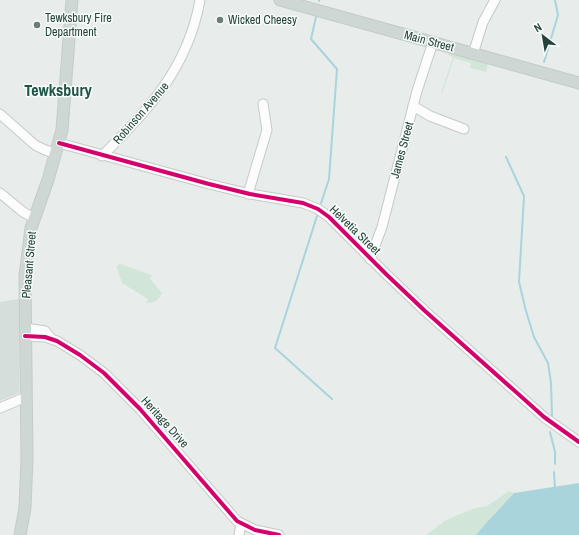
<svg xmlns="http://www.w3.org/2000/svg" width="579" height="535" font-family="'Archivo Narrow',sans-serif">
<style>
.built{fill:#d6dedb}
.green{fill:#d1e6d8}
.water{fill:#a9d4db}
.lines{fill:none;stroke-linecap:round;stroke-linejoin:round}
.stream{stroke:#a9d4db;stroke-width:2}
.minor-casing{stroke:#c5cac8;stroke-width:11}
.major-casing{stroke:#c3ccc9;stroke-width:13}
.minor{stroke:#fcfcfc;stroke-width:9}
.major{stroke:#cfd7d5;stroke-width:11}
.cycleway-casing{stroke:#f7fbf9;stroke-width:6}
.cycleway{stroke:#d6006c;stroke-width:4}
.poi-dot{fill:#697e78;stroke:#f7fbf9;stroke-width:1.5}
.labels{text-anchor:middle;stroke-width:3;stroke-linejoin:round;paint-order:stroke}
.poi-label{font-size:12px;fill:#24423a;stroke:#f7fbf9;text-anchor:start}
.street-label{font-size:12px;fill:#24423a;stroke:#f7fbf9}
.district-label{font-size:16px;font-weight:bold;fill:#1f5548;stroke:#f7fbf9}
</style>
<rect width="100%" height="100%" fill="#e8edeb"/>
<polygon class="built" points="19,299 19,393 0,401 0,302"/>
<g class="green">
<polygon points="449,52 487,62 488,64 486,72 470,68 471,63 454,58 442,94 441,93 453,57 448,55"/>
<path d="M120,264L152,275L150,279L162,293C159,300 155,303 146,303L148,299L122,283L117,268V266Z"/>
<polygon points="509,491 514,493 489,520 489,535 426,535 446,520 475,508 487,506"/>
</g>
<polygon class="water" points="579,483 579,535 476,535 489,520 514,493"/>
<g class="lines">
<g class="stream">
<polyline points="319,1 319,0"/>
<polyline points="316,17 311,39 337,69 329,179 321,203"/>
<polyline points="544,62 558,15 555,0"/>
<polyline points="506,157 524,196 519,282 526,311 534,337 548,363 551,383 552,416"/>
<polyline points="317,216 275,348 332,399"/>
<polyline points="550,432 555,452 555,464"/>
<polyline points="554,472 555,489"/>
</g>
<g class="minor-casing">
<g id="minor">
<polyline points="473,54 483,22 495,0"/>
<polyline points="413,106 430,116 464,129"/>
<polyline points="0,114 35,145 43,149 56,154"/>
<polyline points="59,143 209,184 250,194 303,203 318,209 329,217 387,275 425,311 544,417 579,442"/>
<path d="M102,156C149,109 188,68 200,0"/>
<polyline points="0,193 23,212 34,218"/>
<polyline points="248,194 267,130 263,104"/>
<polyline points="370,259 382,227 417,91 433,42"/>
<polyline points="25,328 45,331 50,337"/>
<polyline points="25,336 45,337 57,341 80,355 104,373 140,409 237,521 255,530 279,535"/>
<polyline points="0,408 26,397"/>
<polyline points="239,535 241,524"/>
</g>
</g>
<g class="major-casing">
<g id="major">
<polyline points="280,0 579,83"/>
<polyline points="20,535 25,508 27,459 25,276 31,228 48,180 62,130 72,0"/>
</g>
</g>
<use href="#minor" class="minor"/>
<use href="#major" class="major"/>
<g class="cycleway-casing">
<g id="cycleway">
<polyline points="59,143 209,184 250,194 303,203 318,209 329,217 387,275 425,311 544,417 579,442"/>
<polyline points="25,336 45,337 57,341 80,355 104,373 140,409 237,521 255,530 279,535"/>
</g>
</g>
<use href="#cycleway" class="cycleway"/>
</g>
<g class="poi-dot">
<circle cx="220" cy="20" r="4"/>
<circle cx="37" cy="25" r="4"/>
</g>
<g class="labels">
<g class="poi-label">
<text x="45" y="22">Tewksbury Fire<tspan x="45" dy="14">Department</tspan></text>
<text x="228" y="24">Wicked Cheesy</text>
</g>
<g class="street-label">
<text transform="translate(429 41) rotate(15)" y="4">Main Street</text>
<text transform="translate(141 113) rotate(-49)" y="4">Robinson Avenue</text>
<text transform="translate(402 150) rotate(-75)" y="4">James Street</text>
<text transform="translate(355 230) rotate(44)" y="4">Helvetia Street</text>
<text transform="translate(29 265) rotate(-85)" y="4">Pleasant Street</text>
<text transform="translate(165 422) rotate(48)" y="4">Heritage Drive</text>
</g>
<g class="district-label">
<text x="58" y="96">Tewksbury</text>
</g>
</g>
<g transform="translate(543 36) rotate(329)" stroke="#f7fbf9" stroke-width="3" paint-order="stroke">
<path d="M0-3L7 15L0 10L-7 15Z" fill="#24423a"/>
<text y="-6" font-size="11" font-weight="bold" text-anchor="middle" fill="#24423a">N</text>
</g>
</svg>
